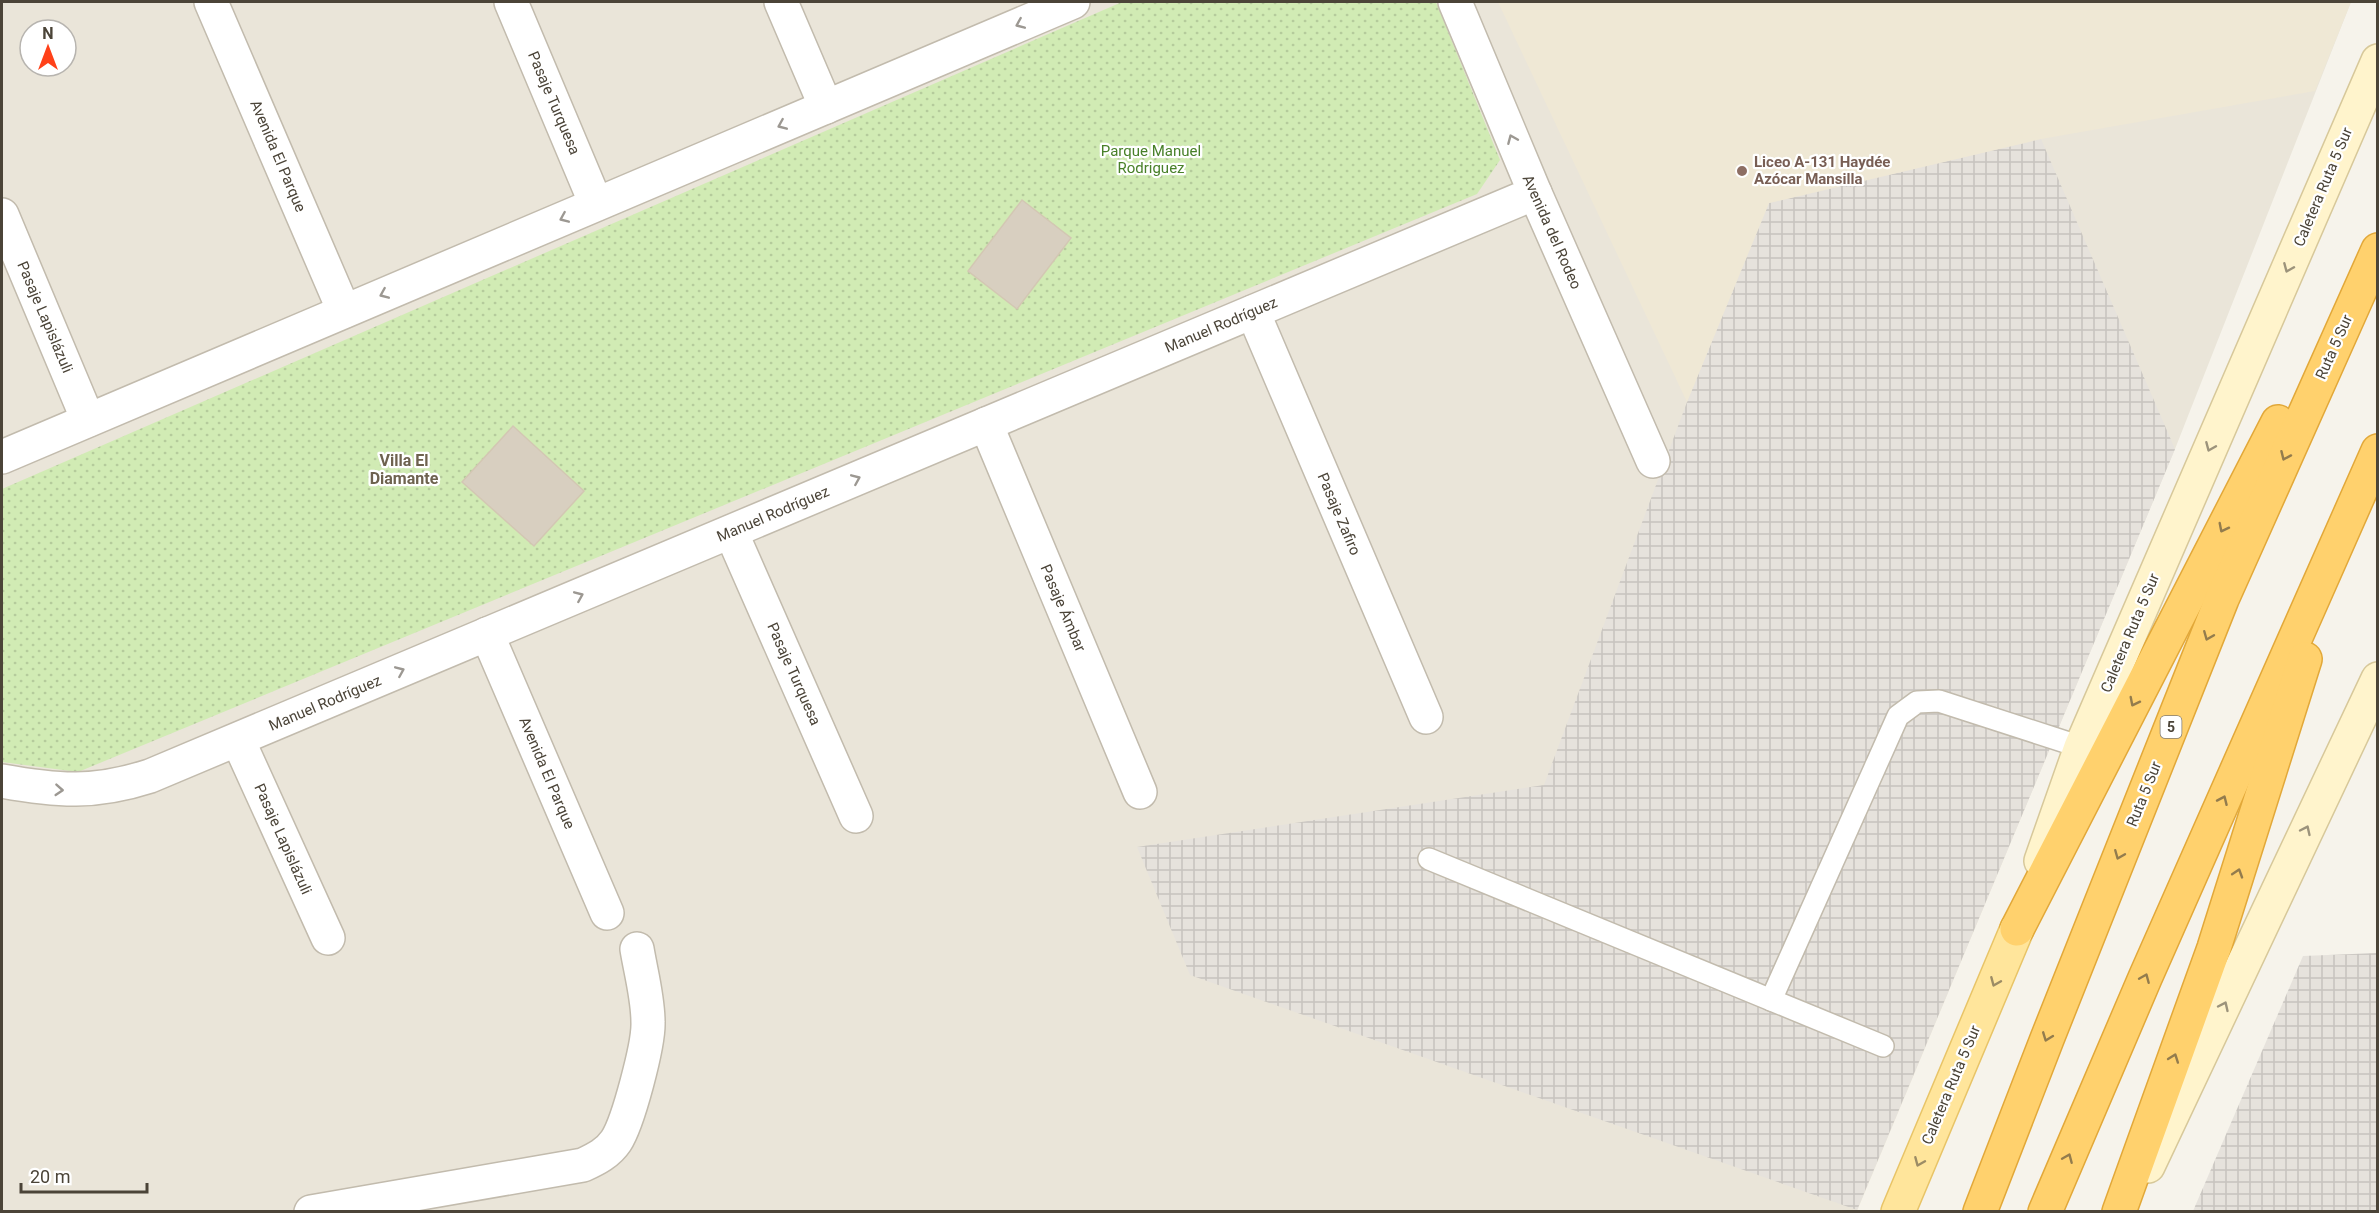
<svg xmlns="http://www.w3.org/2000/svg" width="2379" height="1213" font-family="Roboto,sans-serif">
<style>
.residential{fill:#eae5d9;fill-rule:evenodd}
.industrial{fill:url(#industrial-grid)}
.education{fill:#efe8d5}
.park{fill:url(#park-dots)}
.building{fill:#d8cfc0;stroke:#d3c7b3;stroke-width:1.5}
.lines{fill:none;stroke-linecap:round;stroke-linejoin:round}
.service-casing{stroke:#c2bbad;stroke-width:24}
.minor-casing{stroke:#c2bbad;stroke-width:36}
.tertiary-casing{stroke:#c2bbad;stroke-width:36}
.secondary-casing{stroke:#d7c89a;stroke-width:36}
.primary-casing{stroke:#e8c467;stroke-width:36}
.motorway-casing{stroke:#e2a839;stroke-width:36}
.service{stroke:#fff;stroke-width:21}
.minor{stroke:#fff;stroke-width:33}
.tertiary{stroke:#fff;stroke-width:33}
.secondary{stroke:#fff4cc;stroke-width:33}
.primary{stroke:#ffe59b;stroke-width:33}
.motorway{stroke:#ffd16d;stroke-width:33}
.oneway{stroke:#9c9892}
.oneway2{stroke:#9c937b}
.oneway3{stroke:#937c4d}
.oneway4{stroke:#9c8c65}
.education-dot{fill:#8d6e63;stroke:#fff;stroke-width:2}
.labels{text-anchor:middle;stroke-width:4.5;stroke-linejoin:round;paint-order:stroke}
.shield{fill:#fff;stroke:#817c74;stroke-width:1.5}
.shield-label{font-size:14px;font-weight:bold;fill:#4b4438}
.street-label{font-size:15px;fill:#4b4438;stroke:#fff}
.park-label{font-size:15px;fill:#488029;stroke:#fff}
.education-label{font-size:15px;font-weight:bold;fill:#785e54;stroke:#fff;text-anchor:start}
.neighbourhood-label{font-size:16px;font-weight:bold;fill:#6e624f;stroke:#fff}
</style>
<defs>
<pattern id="industrial-grid" width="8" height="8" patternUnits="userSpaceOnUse" patternTransform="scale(1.5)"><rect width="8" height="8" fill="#e6e2dc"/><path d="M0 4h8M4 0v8" fill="none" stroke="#c7c3be"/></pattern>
<pattern id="park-dots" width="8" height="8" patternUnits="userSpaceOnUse" patternTransform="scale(1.5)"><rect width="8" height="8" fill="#d1ebb4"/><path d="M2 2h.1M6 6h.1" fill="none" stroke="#b5cb9c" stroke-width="1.8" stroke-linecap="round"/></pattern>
</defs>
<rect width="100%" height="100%" fill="#f6f3eb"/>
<path class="residential" d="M2,2H2351L2175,449L1857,1211L2,1212ZM30,30H66V66H30Z"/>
<g class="industrial">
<polygon points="2041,139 2175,449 1857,1210 1190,975 1137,847 1544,785 1687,402 1769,203"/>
<polygon points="2377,953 2377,1211 2193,1211 2303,956"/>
</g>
<polygon class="education" points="1498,2 2351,2 2315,91 2041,139 1769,203 1687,402"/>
<polygon class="park" points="1122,2 1436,2 1500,160 1477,194 78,772 2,762 2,489"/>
<g class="building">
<polygon points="1022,200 1071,238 1017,309 968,271"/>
<polygon points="513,426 584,491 534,546 462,482"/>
</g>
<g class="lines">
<g class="service-casing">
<g id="service">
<polyline points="1429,859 1883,1046"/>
<polyline points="1771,1000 1898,716 1917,702 1939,701 2081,747"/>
</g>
</g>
<g class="minor-casing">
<g id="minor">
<polyline points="211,2 344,311"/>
<polyline points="511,2 596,204"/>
<polyline points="781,2 826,107"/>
<polyline points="1535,193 1653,461"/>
<polyline points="2,215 88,420"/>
<polyline points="1253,312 1426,717"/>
<polyline points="986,424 1140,792"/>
<polyline points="731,532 856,816"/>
<polyline points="487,634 607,913"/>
<polyline points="238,740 328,938"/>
<path d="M311,1212L583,1165C596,1159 608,1153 616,1141C628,1123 649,1044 648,1022C648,998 641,973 637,949"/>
</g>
</g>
<g class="tertiary-casing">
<g id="tertiary">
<polyline points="2,457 1073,2"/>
<path d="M2,781C58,791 94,794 150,776L1535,193L1455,2"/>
</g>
</g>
<g class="secondary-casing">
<g id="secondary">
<polyline points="2041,861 2081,747 2378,61"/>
<polyline points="2148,1166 2378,679"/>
</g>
</g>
<g class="primary-casing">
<polyline id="primary" points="1898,1212 2017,929"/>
</g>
<g class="motorway-casing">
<g id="motorway">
<polyline points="2017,929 2278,422"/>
<polyline points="1980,1212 2047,1039 2222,599 2378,250"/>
<polyline points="2045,1212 2145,978 2378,451"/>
<polyline points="2119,1212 2214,948 2305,659"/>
</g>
</g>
<use href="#service" class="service"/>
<use href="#minor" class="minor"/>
<use href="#tertiary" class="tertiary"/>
<use href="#secondary" class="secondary"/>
<use href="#primary" class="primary"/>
<use href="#motorway" class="motorway"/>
</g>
<defs><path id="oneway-chevron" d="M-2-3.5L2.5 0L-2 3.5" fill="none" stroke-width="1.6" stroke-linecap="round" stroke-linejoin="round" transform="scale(1.5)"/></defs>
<g class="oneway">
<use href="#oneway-chevron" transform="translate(1020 24) rotate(157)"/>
<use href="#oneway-chevron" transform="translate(782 125) rotate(157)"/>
<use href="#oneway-chevron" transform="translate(1512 139) rotate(-113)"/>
<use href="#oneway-chevron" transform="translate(564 218) rotate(157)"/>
<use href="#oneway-chevron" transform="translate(384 294) rotate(157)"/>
<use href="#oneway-chevron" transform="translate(856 479) rotate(-23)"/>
<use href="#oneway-chevron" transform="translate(579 596) rotate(-23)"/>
<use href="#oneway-chevron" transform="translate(400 671) rotate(-23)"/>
<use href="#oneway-chevron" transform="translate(59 790) rotate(4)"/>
</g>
<g class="oneway2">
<use href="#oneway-chevron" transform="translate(2288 268) rotate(113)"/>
<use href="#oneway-chevron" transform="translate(2210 447) rotate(113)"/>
<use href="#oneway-chevron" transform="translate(2306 830) rotate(-65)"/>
<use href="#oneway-chevron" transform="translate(2224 1006) rotate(-65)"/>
</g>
<g class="oneway3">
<use href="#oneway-chevron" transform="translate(2285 456) rotate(114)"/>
<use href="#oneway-chevron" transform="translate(2223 528) rotate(117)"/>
<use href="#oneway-chevron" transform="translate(2208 636) rotate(112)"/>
<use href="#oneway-chevron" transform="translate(2134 702) rotate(117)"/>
<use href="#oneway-chevron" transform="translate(2223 800) rotate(-66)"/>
<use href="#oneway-chevron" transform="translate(2119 855) rotate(112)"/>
<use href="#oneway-chevron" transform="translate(2238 873) rotate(-72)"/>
<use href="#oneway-chevron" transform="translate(2145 978) rotate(-67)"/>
<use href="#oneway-chevron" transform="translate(2047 1037) rotate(111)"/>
<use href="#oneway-chevron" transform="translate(2174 1058) rotate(-70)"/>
<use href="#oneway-chevron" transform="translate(2068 1158) rotate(-67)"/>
</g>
<g class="oneway4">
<use href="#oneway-chevron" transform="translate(1995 982) rotate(113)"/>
<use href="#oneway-chevron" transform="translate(1919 1162) rotate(113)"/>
</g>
<circle class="education-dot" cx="1742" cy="171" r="6"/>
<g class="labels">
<rect class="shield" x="2160.5" y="716" width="21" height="22" rx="4.5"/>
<g class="shield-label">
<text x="2171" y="732">5</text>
</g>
<g class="street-label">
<text transform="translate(554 103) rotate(67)" y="5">Pasaje Turquesa</text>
<text transform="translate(278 156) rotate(67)" y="5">Avenida El Parque</text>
<text transform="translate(2323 187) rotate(-67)" y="5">Caletera Ruta 5 Sur</text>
<text transform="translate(1552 232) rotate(66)" y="5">Avenida del Rodeo</text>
<text transform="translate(45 317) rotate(67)" y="5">Pasaje Lapislázuli</text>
<text transform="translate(1221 325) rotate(-23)" y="5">Manuel Rodríguez</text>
<text transform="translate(2334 347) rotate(-66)" y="5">Ruta 5 Sur</text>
<text transform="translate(773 514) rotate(-23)" y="5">Manuel Rodríguez</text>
<text transform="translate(1339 514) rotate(67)" y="5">Pasaje Zafiro</text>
<text transform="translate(1063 608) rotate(67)" y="5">Pasaje Ámbar</text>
<text transform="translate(2130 633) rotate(-67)" y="5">Caletera Ruta 5 Sur</text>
<text transform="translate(794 674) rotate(66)" y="5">Pasaje Turquesa</text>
<text transform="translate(325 703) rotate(-23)" y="5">Manuel Rodríguez</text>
<text transform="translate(547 773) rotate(67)" y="5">Avenida El Parque</text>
<text transform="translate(2144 794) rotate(-68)" y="5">Ruta 5 Sur</text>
<text transform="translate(283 839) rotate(66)" y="5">Pasaje Lapislázuli</text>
<text transform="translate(1951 1085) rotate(-67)" y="5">Caletera Ruta 5 Sur</text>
</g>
<g class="park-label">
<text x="1151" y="156">Parque Manuel<tspan x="1151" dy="17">Rodriguez</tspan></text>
</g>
<g class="education-label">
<text x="1754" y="167">Liceo A-131 Haydée<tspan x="1754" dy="17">Azócar Mansilla</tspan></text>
</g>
<g class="neighbourhood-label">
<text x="404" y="466">Villa El<tspan x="404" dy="18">Diamante</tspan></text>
</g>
</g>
<rect width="2379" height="1213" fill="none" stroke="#4b4438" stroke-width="6"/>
<g transform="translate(48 48)"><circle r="28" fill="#ffffff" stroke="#b7b4af" stroke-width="1.5"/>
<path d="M0-4.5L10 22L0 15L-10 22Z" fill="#ff4119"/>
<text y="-9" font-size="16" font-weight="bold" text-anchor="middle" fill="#4b4438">N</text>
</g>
<path d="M21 1183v9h126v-9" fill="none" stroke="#4b4438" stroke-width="3"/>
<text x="30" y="1183" font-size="18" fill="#4b4438" stroke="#ffffff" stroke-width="4.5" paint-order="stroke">20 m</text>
</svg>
